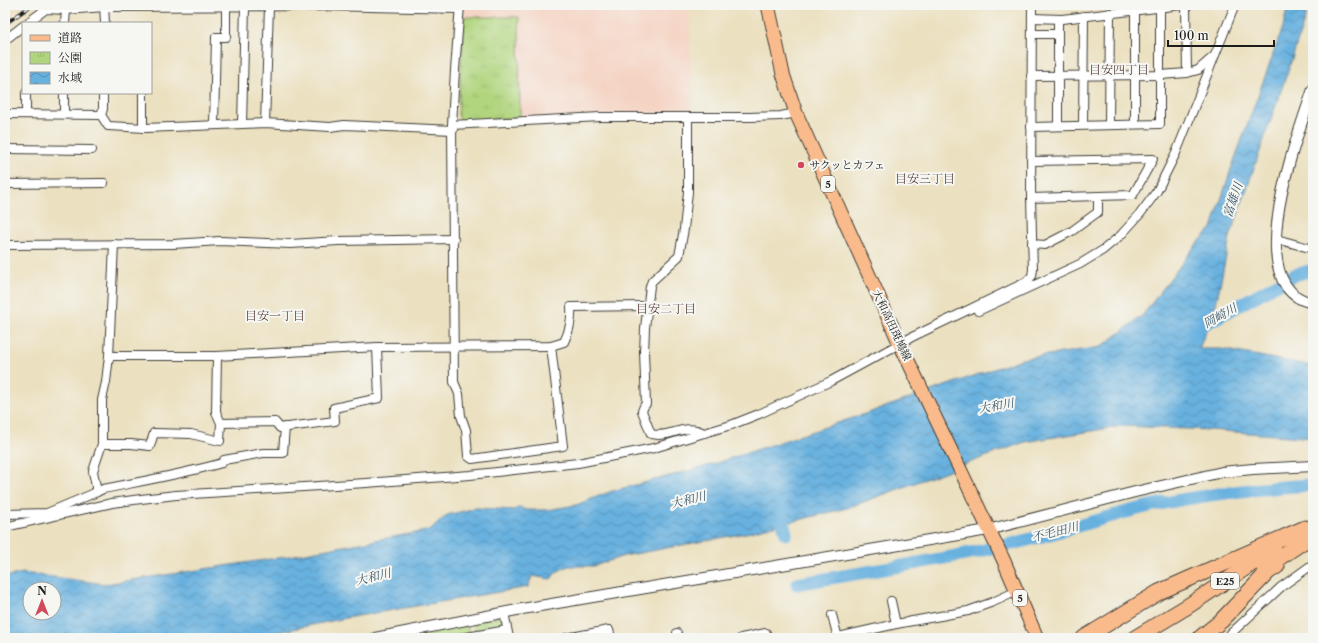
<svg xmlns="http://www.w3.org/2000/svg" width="1318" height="643" font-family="'Libre Caslon Text','Noto Serif JP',serif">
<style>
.built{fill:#f5d3c2}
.park{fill:url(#park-tufts);stroke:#66784d}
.water{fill:url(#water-waves);stroke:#42667e;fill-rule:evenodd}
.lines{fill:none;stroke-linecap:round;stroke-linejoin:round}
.river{stroke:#67b1df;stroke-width:13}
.minor-casing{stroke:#3b3934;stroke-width:10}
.tertiary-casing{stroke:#3b3934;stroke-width:12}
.primary-casing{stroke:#3b3934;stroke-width:15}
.motorway-casing{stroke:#3b3934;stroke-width:17}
.minor{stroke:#fff;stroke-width:8}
.tertiary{stroke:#fff;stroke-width:10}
.primary{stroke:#fabb8c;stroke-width:13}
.motorway{stroke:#fabb8c;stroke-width:15}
.rail-casing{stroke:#1c1c1c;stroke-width:3.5}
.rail{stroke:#f6f6f2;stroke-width:2;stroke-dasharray:6;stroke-linecap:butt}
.poi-dot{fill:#d1495b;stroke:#f6f6f2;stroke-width:1.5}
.labels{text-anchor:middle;stroke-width:4;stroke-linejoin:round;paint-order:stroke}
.shield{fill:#f6f6f2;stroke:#5d5d5c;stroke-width:1}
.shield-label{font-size:10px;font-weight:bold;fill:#1c1c1c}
.poi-label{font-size:11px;fill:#1c1c1c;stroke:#f6f6f2;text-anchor:start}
.street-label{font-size:11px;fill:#1c1c1c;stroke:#f6f6f2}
.neighbourhood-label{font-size:12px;fill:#5d4643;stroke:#f6f6f2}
.water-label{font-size:12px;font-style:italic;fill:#3a586a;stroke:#f6f6f2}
</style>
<defs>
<pattern id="park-tufts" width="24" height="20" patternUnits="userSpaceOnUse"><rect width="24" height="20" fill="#b1d57e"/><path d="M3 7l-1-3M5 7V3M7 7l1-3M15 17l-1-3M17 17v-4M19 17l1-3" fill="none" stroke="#98b66c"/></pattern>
<pattern id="water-waves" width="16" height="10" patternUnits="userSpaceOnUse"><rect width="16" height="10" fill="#67b1df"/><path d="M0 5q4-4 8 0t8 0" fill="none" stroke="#548fb4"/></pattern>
</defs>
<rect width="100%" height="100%" fill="#f6f6f2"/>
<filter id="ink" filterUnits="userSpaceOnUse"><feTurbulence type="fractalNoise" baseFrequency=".025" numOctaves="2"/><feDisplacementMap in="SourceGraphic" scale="8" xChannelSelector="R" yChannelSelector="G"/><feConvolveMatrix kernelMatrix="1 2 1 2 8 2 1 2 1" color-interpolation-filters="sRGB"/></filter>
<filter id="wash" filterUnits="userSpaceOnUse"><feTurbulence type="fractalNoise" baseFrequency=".012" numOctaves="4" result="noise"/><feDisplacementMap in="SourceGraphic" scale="16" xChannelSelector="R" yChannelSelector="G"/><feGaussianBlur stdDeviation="0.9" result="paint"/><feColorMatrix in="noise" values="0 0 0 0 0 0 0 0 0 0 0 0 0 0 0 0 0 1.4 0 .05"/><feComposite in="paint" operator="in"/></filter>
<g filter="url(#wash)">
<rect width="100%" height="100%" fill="#ebe0bf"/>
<polygon class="built" points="465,5 682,5 682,9 687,9 690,13 691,112 688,115 520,118 519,17 464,17"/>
<g class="park">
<polygon points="464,17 519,17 520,118 461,121 458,115"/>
<polygon points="499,617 502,618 503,626 475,632 474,624 475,621"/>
<polygon points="465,624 467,625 469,633 446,638 394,638"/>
</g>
<path class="water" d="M1288,5H1309L1292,59L1230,237L1216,304L1199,349H1221L1313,366V438L1210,430L1122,426L1025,442L847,508L746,533L624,556L594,566H568L556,572L551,579L532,576L528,587L346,618L249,638H5V577L23,573L105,584L284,557L431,530L447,515L476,508L514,510L520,507L525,510H547L576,505L612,491L704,467L868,413L1022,359L1101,347L1142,316L1195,246L1212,228L1230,172L1283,27ZM30,589H54V613H30Z"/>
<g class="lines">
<g class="river">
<polyline points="1195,331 1201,326 1294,275 1313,270"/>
<polyline points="779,507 786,534"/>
<path d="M797,584C869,571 941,561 1011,544C1060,533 1106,516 1154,505C1207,494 1259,488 1313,485"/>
</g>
</g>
</g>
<g filter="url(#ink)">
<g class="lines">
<g class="minor-casing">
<g id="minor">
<polyline points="104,5 105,23"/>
<polyline points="460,5 455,70 452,125 454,382 459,394 461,416 466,430 468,456 472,459 563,446 551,346"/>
<polyline points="1186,5 1187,73"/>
<polyline points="1135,10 1135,124"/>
<polyline points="1032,18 1062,19 1182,5"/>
<polyline points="27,23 46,9 66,10 104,7 325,6 460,9"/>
<polyline points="65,23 66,10"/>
<polyline points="1032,34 1058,34"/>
<polyline points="5,40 23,26"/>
<polyline points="1031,76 1160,75 1187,73 1198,70 1213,57"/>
<polyline points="103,93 103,109 101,115 108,126 146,128 265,123 330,127 344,125 453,130"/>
<polyline points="5,114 101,115"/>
<polyline points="26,114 26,93"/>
<polyline points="64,114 64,93"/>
<path d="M688,118V192L684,229L679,256L652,281L650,286L645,328L644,352L646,404L644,406L642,411L651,434C670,439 684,422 704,433"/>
<polyline points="265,123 269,7"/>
<polyline points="242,124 245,7"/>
<polyline points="214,125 216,37 226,37 226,7"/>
<polyline points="452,125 600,117 749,117 781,116 796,113"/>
<polyline points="1083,125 1084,16"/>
<polyline points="1109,125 1110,13"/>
<polyline points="1058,126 1058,19"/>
<polyline points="1031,127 1160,124 1160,8"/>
<polyline points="143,128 143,93"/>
<polyline points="5,149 92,150"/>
<polyline points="1031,161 1153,159 1133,195 1031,198"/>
<polyline points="5,184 104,183"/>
<polyline points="1276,239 1313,249"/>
<polyline points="1032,244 1045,245 1072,231 1098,212 1098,196"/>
<polyline points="5,245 173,244 220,241 291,244 338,241 454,239"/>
<polyline points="978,311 1080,264 1103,250 1121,235 1140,214 1157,191 1176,153 1235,5"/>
<path d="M109,356H217L377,347L551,346L564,342C570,330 572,320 571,307L646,306"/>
<polyline points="221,423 275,422 280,428 335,421 334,408 379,398 377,347"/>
<polyline points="102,444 131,444 150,446 154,433 191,434 220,441 221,423 216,412 217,356"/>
<path d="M97,492L103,489C143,481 183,474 222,463L224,460L263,453H283L285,427"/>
<polyline points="5,514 47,513 97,492 93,471 102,444 102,400 106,382 109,356 114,244"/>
<polyline points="5,527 112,503 141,499 176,495 366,483 470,475 578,463 654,448 731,425 759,414 831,381 912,337 1026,282 1032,276 1033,269 1031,198 1032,5"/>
<polyline points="891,601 896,624"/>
<polyline points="504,612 509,638"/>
<polyline points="832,615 838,638"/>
<polyline points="677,633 677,638"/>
<polyline points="461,638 507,630"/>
<polyline points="566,638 609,630 611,638"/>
<polyline points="741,638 766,633 767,638"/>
<polyline points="834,638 896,624 968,611 993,602 1017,591"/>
<polyline points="1226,638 1281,587 1313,564"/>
</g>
</g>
<g class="tertiary-casing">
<g id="tertiary">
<path d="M1313,89C1299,133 1237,289 1313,303"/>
<polyline points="375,638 522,609 988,530 1135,492 1222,472 1253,469 1313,466"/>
</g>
</g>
<g class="primary-casing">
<polyline id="primary" points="768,5 783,74 796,113 900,344 1003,559 1037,638"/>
</g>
<g class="motorway-casing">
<g id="motorway">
<polyline points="1264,568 1313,535"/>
<polyline points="1084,638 1159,592 1305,528"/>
<polyline points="1135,638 1188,606 1274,549"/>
<polyline points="1200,638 1221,621 1268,572 1277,566"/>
</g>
</g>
<use href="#minor" class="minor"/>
<use href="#tertiary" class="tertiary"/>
<use href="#primary" class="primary"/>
<use href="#motorway" class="motorway"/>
<g class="rail-casing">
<polyline id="rail" points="5,24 32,5"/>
</g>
<use href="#rail" class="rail"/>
</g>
</g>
<circle class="poi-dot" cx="801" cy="165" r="4"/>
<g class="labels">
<g class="shield">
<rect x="821" y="176" width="14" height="16" rx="3"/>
<rect x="1211" y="573" width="28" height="16" rx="3"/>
<rect x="1013" y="590" width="14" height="16" rx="3"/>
</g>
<g class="shield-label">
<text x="828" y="188">5</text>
<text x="1225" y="585">E25</text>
<text x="1020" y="602">5</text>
</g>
<g class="poi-label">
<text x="809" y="169">サクッとカフェ</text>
</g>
<g class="street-label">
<text transform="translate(892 325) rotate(65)" y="4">大和高田斑鳩線</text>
</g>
<g class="neighbourhood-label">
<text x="1119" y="74">目安四丁目</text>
<text x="925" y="183">目安三丁目</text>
<text x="666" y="313">目安二丁目</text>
<text x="275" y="320">目安一丁目</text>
</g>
<g class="water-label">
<text transform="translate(1233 200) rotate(-71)" y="4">富雄川</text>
<text transform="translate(1220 316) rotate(-29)" y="4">岡崎川</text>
<text transform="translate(996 406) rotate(-10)" y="4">大和川</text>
<text transform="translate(688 500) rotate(-14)" y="4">大和川</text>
<text transform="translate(1055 532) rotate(-14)" y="4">不毛田川</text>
<text transform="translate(373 577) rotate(-14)" y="4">大和川</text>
</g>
</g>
<rect width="1318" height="643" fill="none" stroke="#f6f6f2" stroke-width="20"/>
<rect x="22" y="22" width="130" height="72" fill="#f6f6f2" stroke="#9f9f9c"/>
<rect x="30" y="35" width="20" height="6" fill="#fabb8c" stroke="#9f9f9c"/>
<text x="58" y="42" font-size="12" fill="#1c1c1c">道路</text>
<rect x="30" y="52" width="20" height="12" fill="url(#park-tufts)" stroke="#9f9f9c"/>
<text x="58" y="62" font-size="12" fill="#1c1c1c">公園</text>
<rect x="30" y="72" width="20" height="12" fill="url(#water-waves)" stroke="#9f9f9c"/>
<text x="58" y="82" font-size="12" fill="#1c1c1c">水域</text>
<g transform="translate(42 601)"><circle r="19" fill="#f6f6f2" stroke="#9f9f9c"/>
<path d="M0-3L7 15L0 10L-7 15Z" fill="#d1495b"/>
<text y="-6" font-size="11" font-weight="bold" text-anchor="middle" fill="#1c1c1c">N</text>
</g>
<path d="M1168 40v6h106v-6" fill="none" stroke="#1c1c1c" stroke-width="2"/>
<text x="1174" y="40" font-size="12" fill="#1c1c1c" stroke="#f6f6f2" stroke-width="3" paint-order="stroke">100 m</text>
</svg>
